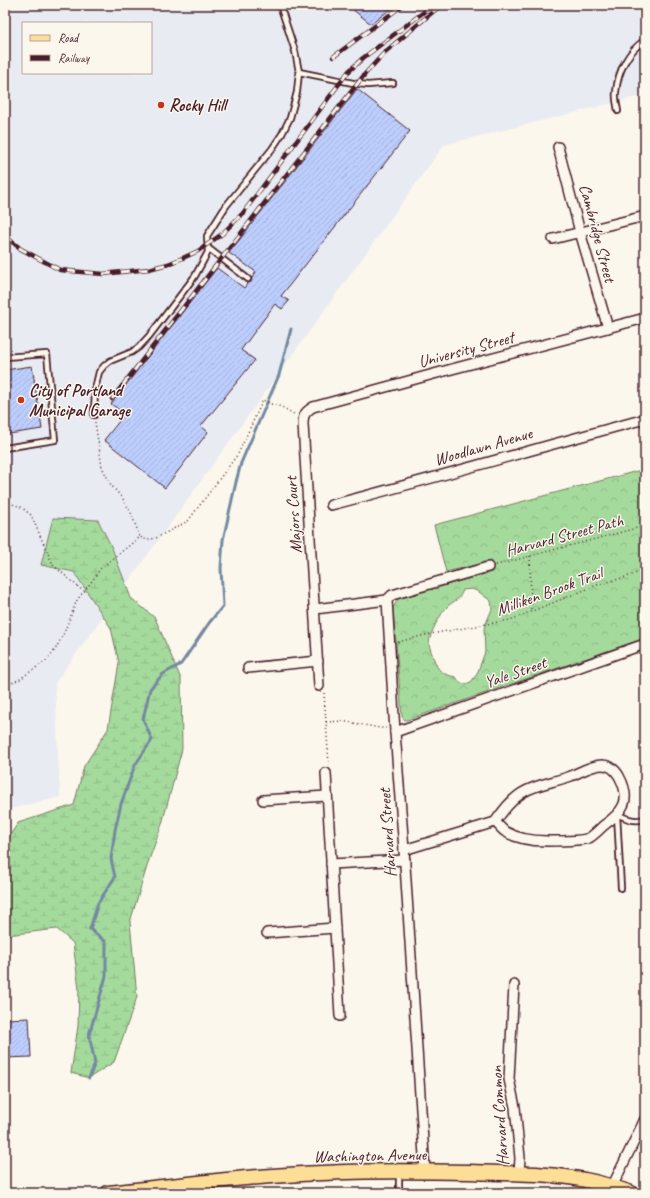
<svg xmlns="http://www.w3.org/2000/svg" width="650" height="1198" font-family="Caveat,sans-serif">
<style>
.built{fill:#e8ebf1;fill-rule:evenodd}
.forest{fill:url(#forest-crowns);stroke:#787c64;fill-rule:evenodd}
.wetland{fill:url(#wetland-marsh);stroke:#787c64}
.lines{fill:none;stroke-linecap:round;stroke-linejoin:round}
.stream{stroke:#7389a1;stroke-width:3}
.building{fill:url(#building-hatch);stroke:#4a1f2b}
.service-casing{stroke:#4a1f2b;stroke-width:8}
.minor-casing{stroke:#4a1f2b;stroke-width:12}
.primary-casing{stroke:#4a1f2b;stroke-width:17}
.path{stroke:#4a1f2b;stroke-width:1.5;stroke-dasharray:1 3;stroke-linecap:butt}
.service{stroke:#fbf7ec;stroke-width:4.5}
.minor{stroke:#fbf7ec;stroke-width:9}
.primary{stroke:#fdde96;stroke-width:14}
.rail-casing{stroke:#4a1f2b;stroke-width:4.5}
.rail{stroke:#fbf7ec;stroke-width:3;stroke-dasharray:9;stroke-linecap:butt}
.poi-dot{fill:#c8321e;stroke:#fbf7ec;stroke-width:1.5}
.labels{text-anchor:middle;stroke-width:3;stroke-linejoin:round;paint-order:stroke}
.poi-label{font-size:17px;font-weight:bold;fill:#4a1f2b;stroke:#fbf7ec;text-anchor:start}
.street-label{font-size:17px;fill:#4a1f2b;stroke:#fbf7ec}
</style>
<defs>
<pattern id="forest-crowns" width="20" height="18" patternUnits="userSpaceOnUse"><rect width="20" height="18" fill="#a5da9d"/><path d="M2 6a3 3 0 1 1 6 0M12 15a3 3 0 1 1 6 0" fill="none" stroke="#90bb87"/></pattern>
<pattern id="wetland-marsh" width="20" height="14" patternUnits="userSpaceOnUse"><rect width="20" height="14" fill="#a5da9d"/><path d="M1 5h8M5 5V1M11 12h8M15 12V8" fill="none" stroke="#90bb87"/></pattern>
<pattern id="building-hatch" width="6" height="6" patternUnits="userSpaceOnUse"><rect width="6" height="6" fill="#bdcefe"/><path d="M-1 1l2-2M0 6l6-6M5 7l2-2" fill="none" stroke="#a4b0da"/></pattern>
</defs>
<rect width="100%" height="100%" fill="#fbf7ec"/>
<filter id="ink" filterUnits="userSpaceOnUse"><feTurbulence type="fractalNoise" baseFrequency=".025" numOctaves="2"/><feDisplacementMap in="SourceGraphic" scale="8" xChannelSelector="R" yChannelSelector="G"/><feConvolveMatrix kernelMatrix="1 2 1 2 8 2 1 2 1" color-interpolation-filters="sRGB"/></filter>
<g filter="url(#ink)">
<path class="built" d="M5,5H645V95L444,145L55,683L60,797L5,810ZM23,23H151V73H23Z"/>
<path class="forest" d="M645,469V638L407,720H405L402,717L393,608L398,599L492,572L491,561L446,572L434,525ZM472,589L479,592L491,601L492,609L484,628L485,652L477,674L471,682L465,684L460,683L456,677C444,675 437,671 434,659C432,654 430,649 429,644C429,634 441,612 449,605C457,599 459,600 463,590Z"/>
<polygon class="wetland" points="53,518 98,520 112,548 131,598 155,618 181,679 182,749 162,824 149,860 130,922 137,997 114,1062 89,1078 71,1073 78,1026 79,989 73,943 57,929 7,935 5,932 5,843 18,823 74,805 84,766 108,729 119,663 111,628 74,572 41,565"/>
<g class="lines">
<polyline class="stream" points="89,1078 95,1063 89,1035 106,976 106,942 90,929 98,903 115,877 111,859 115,830 121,804 135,765 152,740 143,719 150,689 163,674 181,664 209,623 223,606 221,568 223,540 236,482 241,463 279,375 291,329"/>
</g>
<g class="building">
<polygon points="347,5 396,5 371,24"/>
<polygon points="357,89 410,131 281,296 289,301 282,309 275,304 241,350 255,360 201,426 208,432 165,488 104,440 125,414 111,404 217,268 244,288 248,283 251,282 252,278 256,272 229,253"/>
<polygon points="32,366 42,429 9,434 8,430 5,430 5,370"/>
<polygon points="29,1018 31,1057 5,1058 5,1019"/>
</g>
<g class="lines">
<g class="service-casing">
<g id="service">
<polyline points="299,72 358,84 368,85 393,83"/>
<path d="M618,111C617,105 615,98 616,92C618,71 628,51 645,40"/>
<polyline points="208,248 248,279"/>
<polyline points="5,357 47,354 55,440 5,448"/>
<polyline points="94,415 95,389 99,372 104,366 110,361 132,352 139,347 150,335 195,276 208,252 207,236 226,206 272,149 282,134 290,118 297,92 299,72 295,51 280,5"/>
<polyline points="5,585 5,583"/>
<path d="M621,888L617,814C627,819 634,822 645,819"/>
<polyline points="399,1173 399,1193"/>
</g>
</g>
<g class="minor-casing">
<g id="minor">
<polyline points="558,147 580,232 608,328"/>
<polyline points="553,239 641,217"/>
<path d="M331,505C436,478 540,447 645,419"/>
<polyline points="315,609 387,600"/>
<polyline points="248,668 318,661"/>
<path d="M319,686L303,424C303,415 305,412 313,407L452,369L645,318"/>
<polyline points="395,732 645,644"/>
<polyline points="326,773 340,1016"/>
<polyline points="263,800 327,796"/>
<path d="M404,850L495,822C503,811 511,800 522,793C536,784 555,782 571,776C580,772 592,765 602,765C610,765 615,769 619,776C632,800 624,811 603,826C599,830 594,835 589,838C583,841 556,841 547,841C534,841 518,839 506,832C502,830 499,825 495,822"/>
<polyline points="331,864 405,860"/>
<polyline points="267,933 335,928"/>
<polyline points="514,985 509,1079 515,1107 520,1158 519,1174"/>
<polyline points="425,1171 404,850 395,732 387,600 392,595 488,567"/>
<polyline points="612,1187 645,1119"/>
</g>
</g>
<g class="primary-casing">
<path id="primary" d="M108,1193C179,1185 250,1176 322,1173C371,1170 421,1171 470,1172C508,1174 547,1172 585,1180C601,1183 616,1188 631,1193"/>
</g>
<g class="path">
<polyline points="95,422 102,467 111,485 123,499 131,513 140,537"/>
<polyline points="5,504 12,504 21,507 31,515 53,565 83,591"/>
<polyline points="530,556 531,612"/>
<polyline points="496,565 645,526"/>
<polyline points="398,642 425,635 510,620 597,585 626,577 645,570"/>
<polyline points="5,686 20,679 47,660 55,650 64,633 77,600 89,585 101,568 140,537 147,540 156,538 188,521 238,454 263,400 271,404 282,407 294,414"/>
<polyline points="324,693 329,765"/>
<polyline points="326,722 342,721 380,728 386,728"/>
</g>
<use href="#service" class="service"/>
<use href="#minor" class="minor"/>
<use href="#primary" class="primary"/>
<g class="rail-casing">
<g id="rail">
<polyline points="333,57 403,5"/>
<polyline points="5,236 21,249 60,270 103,274 149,269 168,264 185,257 198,251 222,234 243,213 348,72 363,58 433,5"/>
<polyline points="112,399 365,74 385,52 441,5"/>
</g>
</g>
<use href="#rail" class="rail"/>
</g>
</g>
<g class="poi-dot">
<circle cx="161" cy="105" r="4"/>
<circle cx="21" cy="400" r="4"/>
</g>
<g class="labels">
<g class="poi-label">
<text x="169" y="111">Rocky Hill</text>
<text x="29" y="396">City of Portland<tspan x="29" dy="20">Municipal Garage</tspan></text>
</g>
<g class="street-label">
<text transform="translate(598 233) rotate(75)" y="6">Cambridge Street</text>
<text transform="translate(466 349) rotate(-15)" y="6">University Street</text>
<text transform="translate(483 446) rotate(-16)" y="6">Woodlawn Avenue</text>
<text transform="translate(293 515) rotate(-94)" y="6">Majors Court</text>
<text transform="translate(564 535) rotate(-15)" y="6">Harvard Street Path</text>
<text transform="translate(549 591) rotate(-20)" y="6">Milliken Brook Trail</text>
<text transform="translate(515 672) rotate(-19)" y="6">Yale Street</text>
<text transform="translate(387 833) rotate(-94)" y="6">Harvard Street</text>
<text transform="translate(499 1116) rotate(-94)" y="6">Harvard Common</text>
<text transform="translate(370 1155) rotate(-1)" y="6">Washington Avenue</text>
</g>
</g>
<rect width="650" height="1198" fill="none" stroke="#fbf7ec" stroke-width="20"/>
<rect x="10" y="10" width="630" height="1178" fill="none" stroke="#4a1f2b" stroke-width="1.5" filter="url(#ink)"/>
<rect x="22" y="22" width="130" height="52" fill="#fbf7ec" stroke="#b4a19f"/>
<rect x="30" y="35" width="20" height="6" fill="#fdde96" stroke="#b4a19f"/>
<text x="58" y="42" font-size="12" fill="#4a1f2b">Road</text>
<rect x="30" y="55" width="20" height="6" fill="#4a1f2b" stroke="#b4a19f"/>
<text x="58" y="62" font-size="12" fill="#4a1f2b">Railway</text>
</svg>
